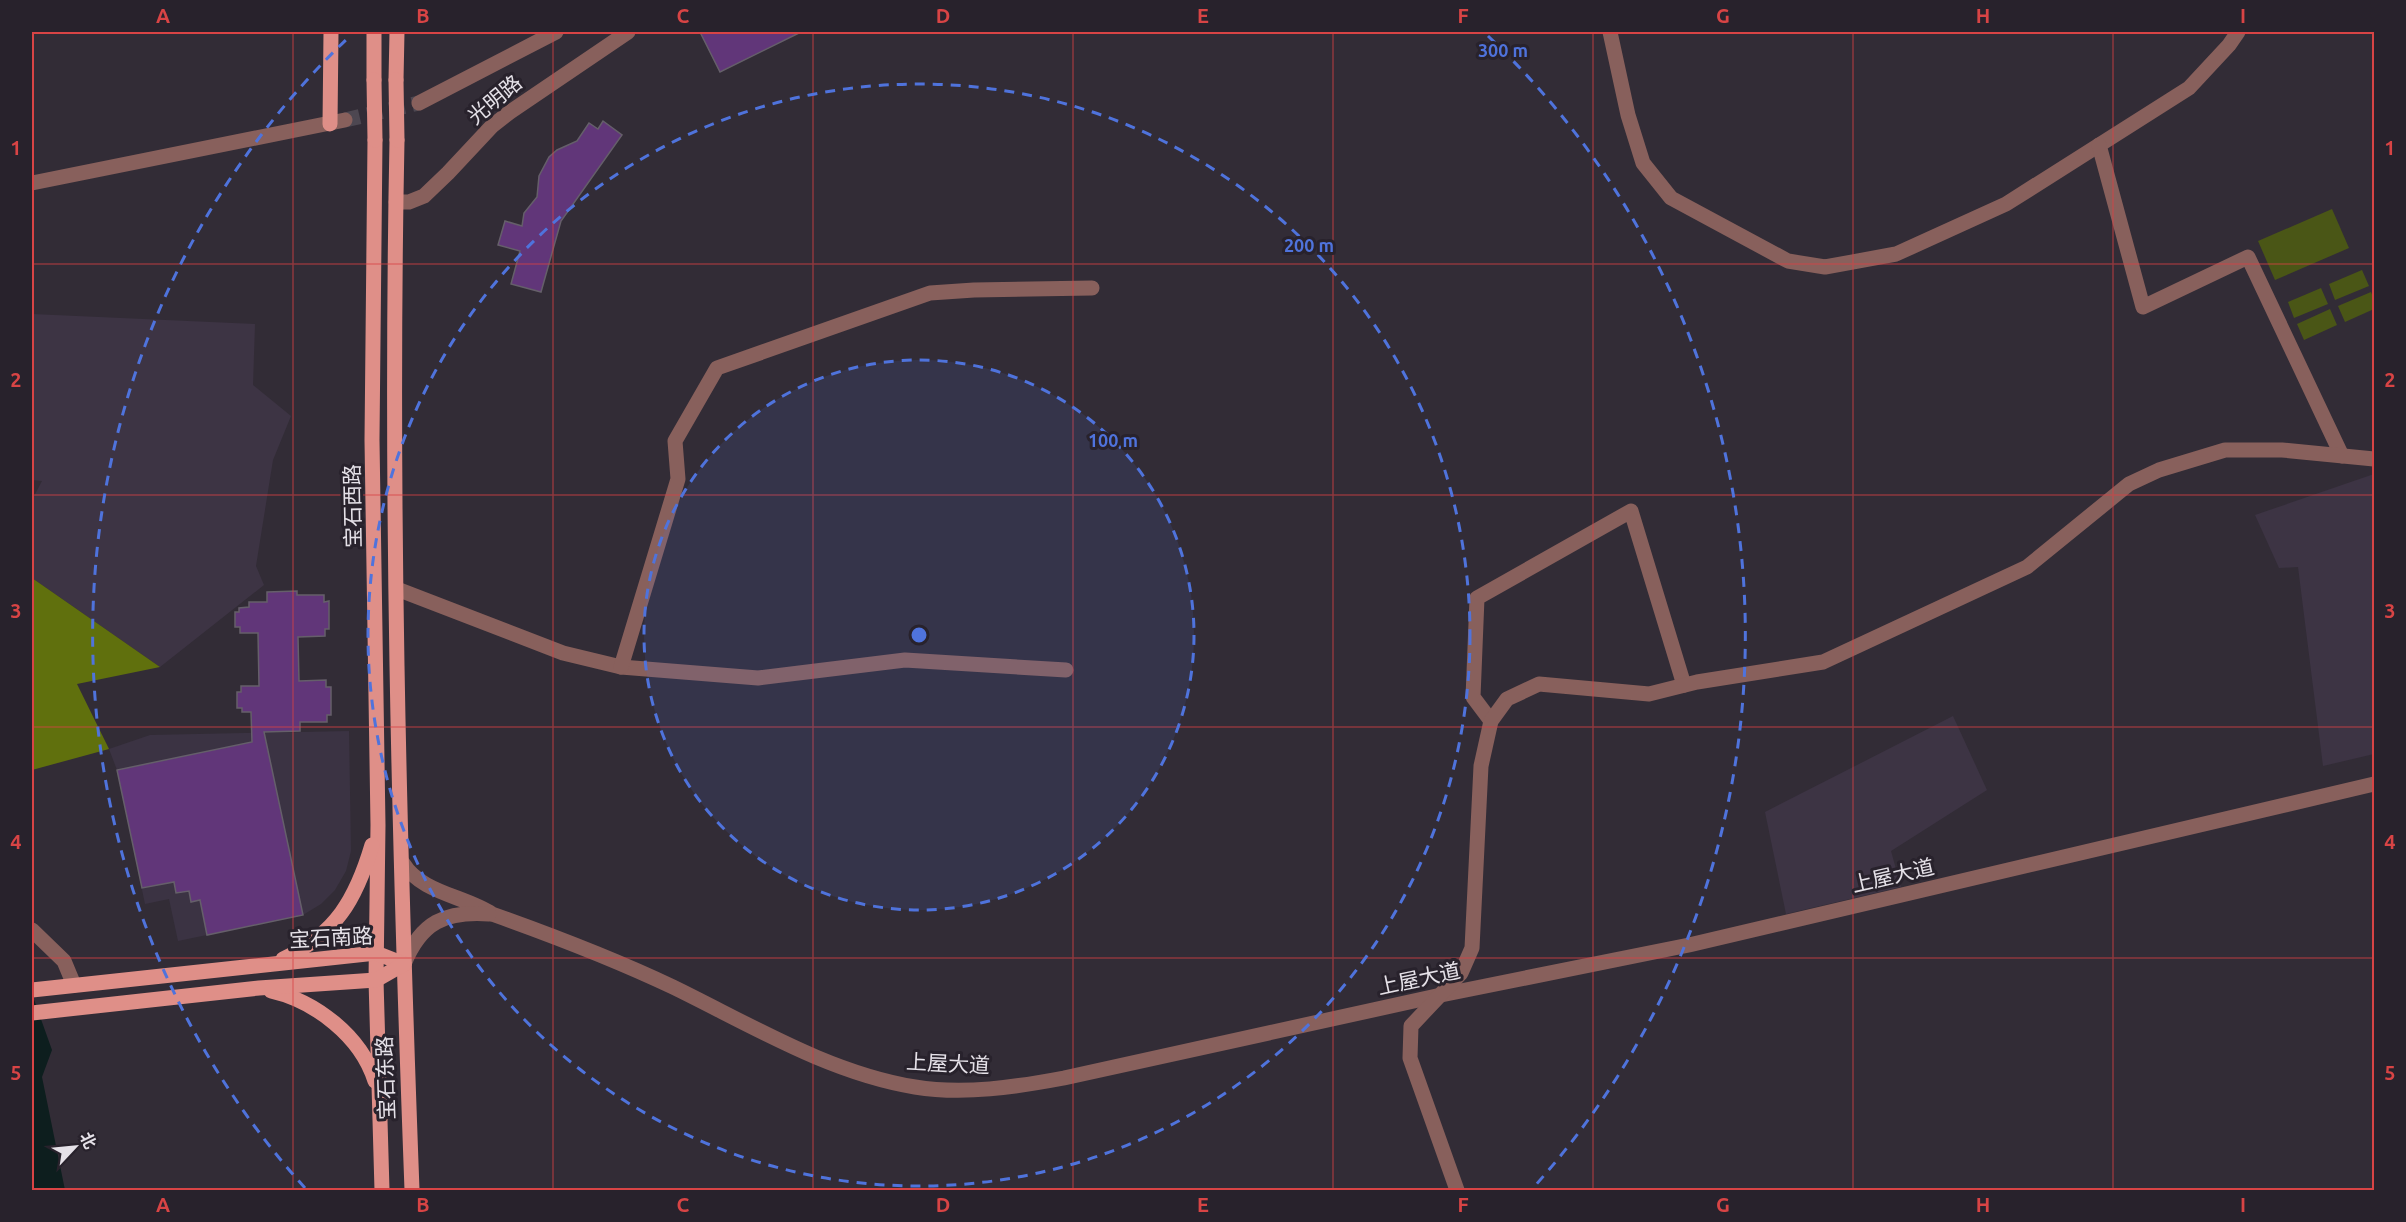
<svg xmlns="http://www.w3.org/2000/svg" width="2406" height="1222" font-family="Ubuntu,'Noto Sans SC',sans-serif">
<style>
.commercial{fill:#3b3343}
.built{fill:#3d3444}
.green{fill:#4a5616}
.forest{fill:#60700d}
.water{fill:#0d1e1e}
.building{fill:#613679;stroke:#655f6a;stroke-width:1.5}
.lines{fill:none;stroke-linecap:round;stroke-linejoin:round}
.minor-tunnel{stroke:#4d4751;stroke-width:15;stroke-dasharray:15 8;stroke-linecap:butt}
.minor{stroke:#88605c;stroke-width:15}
.major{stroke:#df8f88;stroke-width:15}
.major-bridge{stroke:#df8f88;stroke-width:15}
.grid{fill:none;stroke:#d84445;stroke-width:1.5;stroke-opacity:0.55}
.ring{fill:none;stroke:#4f73dc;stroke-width:3;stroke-dasharray:10 8}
.labels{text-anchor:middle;stroke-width:6;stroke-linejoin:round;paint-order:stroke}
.street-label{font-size:21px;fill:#e5e1e8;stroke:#28222c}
.centre{fill:#4f73dc;stroke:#28222c;stroke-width:3}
.ring-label{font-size:18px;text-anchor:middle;font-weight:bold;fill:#4f73dc;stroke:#28222c;stroke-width:6;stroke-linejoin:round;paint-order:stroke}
.neatline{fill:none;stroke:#d84445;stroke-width:2}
.grid-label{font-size:20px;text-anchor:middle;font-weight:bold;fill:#d84445}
</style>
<rect width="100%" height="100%" fill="#322c36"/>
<polygon class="commercial" points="349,731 351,851 346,871 335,890 321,904 303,915 178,941 169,899 145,904 117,770 109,749 150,735"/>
<g class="built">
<polygon points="32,314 255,324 253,385 291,416 273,460 256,566 264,585 160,667 32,578 32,500 42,481 32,480"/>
<polygon points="2374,474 2374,754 2323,766 2298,567 2279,568 2255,515"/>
<polygon points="1953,716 1987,790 1891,851 1901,887 1786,914 1765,812"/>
</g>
<g class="green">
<polygon points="2332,209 2349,248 2275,280 2258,241"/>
<polygon points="2362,270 2369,286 2335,300 2329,284"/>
<polygon points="2321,288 2328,304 2294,318 2288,302"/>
<polygon points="2371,292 2374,300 2374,309 2345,322 2338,306"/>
<polygon points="2330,309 2337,325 2304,340 2297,324"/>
</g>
<polygon class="forest" points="32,578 160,667 77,684 109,749 32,770"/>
<polygon class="water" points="32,994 52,1050 42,1077 65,1190 32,1190"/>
<g class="building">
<polygon points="700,32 801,32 720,72"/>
<polygon points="603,121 622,135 561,221 541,292 511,284 520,251 498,245 505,221 522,226 524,213 537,197 539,176 549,157 557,150 577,141 589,123 598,129"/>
<polygon points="297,591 297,595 324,595 324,602 329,601 329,629 325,629 325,636 298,637 299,681 326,680 326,687 331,687 331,715 327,715 327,722 300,722 300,731 264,732 303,915 207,935 200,900 191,902 189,891 176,893 174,882 142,888 117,770 252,742 251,712 242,712 242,708 237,708 237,692 241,692 241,686 259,686 258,633 240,633 240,627 235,627 235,612 239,612 239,608 249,607 249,602 267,602 267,592"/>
</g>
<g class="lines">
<polyline class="minor-tunnel" points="345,120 419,103"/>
<g class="minor">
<polyline points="1610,32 1628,115 1643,163 1671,198 1788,261 1825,267 1896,254 2006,204 2189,88 2229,45 2238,32"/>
<polyline points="419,103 556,32"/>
<polyline points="2099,145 2143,307 2248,257 2342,456"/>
<polyline points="32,183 345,120"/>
<polyline points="396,202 409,202 424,196 448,173 492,126 510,112 628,32"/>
<polyline points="397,589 563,653 621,667 758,678 905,660 1066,670"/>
<polyline points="621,667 678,479 675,441 717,368 930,293 974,290 1092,288"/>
<polyline points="1491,721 1473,697 1477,598 1631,511 1684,685"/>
<path d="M403,863C421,893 465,896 492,914C554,936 614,959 673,987C751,1025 829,1073 915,1087C964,1095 1016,1087 1064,1078L1441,995L1689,945L2374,784"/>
<polyline points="32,930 64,961 74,985"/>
<path d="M404,964C421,922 445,911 489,914"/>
<polyline points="1457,1190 1410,1058 1411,1026 1461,973 1472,948 1481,766 1491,721 1507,699 1539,684 1649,694 1697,682 1823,662 2027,567 2129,484 2159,470 2225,450 2282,450 2374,459"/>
</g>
<g class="major">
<polyline points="374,80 374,32"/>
<polyline points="396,80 397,32"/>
<polyline points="330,124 331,32"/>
<polyline points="375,140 372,440 378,825 376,980 382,1190"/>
<path d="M397,140C390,490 399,841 412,1190"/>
<path d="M283,959C336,934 356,899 372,845"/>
<polyline points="32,990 376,953 404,964"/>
<path d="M271,991C315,1001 361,1036 375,1081"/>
<polyline points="32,1013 259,988 376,980 404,964"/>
</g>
<g class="major-bridge">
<polyline points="374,80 375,140"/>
<polyline points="396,80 397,140"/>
</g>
</g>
<path class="grid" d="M293,32V1190M553,32V1190M813,32V1190M1073,32V1190M1333,32V1190M1593,32V1190M1853,32V1190M2113,32V1190M32,264H2374M32,495H2374M32,727H2374M32,958H2374"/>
<circle cx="919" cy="635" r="275" fill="#4f73dc" fill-opacity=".12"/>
<g class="ring">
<circle cx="919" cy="635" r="275"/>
<circle cx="919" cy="635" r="551"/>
<path d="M305 1188A826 826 0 0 1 350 36M1488 36A826 826 0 0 1 1533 1188"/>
</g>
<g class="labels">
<g class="street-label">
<text transform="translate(495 100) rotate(-40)" y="7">光明路</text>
<text transform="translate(353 506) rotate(-91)" y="7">宝石西路</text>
<text transform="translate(1893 876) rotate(-13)" y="7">上屋大道</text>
<text transform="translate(331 938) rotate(-3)" y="7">宝石南路</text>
<text transform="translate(1419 979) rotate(-12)" y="7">上屋大道</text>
<text transform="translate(948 1064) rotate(3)" y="7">上屋大道</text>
<text transform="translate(386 1078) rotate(-92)" y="7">宝石东路</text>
</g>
</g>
<circle cx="919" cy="635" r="9" class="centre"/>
<g class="ring-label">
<text x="1503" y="57">300 m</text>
<text x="1309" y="252">200 m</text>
<text x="1113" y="447">100 m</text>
</g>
<rect width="2406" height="1222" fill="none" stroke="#28222c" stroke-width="66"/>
<g transform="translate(75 1147) rotate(64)" stroke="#28222c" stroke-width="4.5" paint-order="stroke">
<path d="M0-4.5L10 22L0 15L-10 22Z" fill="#e5e1e8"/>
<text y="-9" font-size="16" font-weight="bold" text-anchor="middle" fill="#e5e1e8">北</text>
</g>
<rect x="33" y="33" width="2340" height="1156" class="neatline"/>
<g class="grid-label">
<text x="163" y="23">A</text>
<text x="423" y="23">B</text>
<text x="683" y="23">C</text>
<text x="943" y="23">D</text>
<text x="1203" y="23">E</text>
<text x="1463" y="23">F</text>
<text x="1723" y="23">G</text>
<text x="1983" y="23">H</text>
<text x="2243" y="23">I</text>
<text x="16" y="155">1</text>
<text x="2390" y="155">1</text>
<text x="16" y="387">2</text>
<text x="2390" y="387">2</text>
<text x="16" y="618">3</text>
<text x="2390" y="618">3</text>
<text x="16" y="849">4</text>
<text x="2390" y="849">4</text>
<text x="16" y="1080">5</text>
<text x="2390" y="1080">5</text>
<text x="163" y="1212">A</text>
<text x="423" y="1212">B</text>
<text x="683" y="1212">C</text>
<text x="943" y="1212">D</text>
<text x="1203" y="1212">E</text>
<text x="1463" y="1212">F</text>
<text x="1723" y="1212">G</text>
<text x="1983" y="1212">H</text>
<text x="2243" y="1212">I</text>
</g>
</svg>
